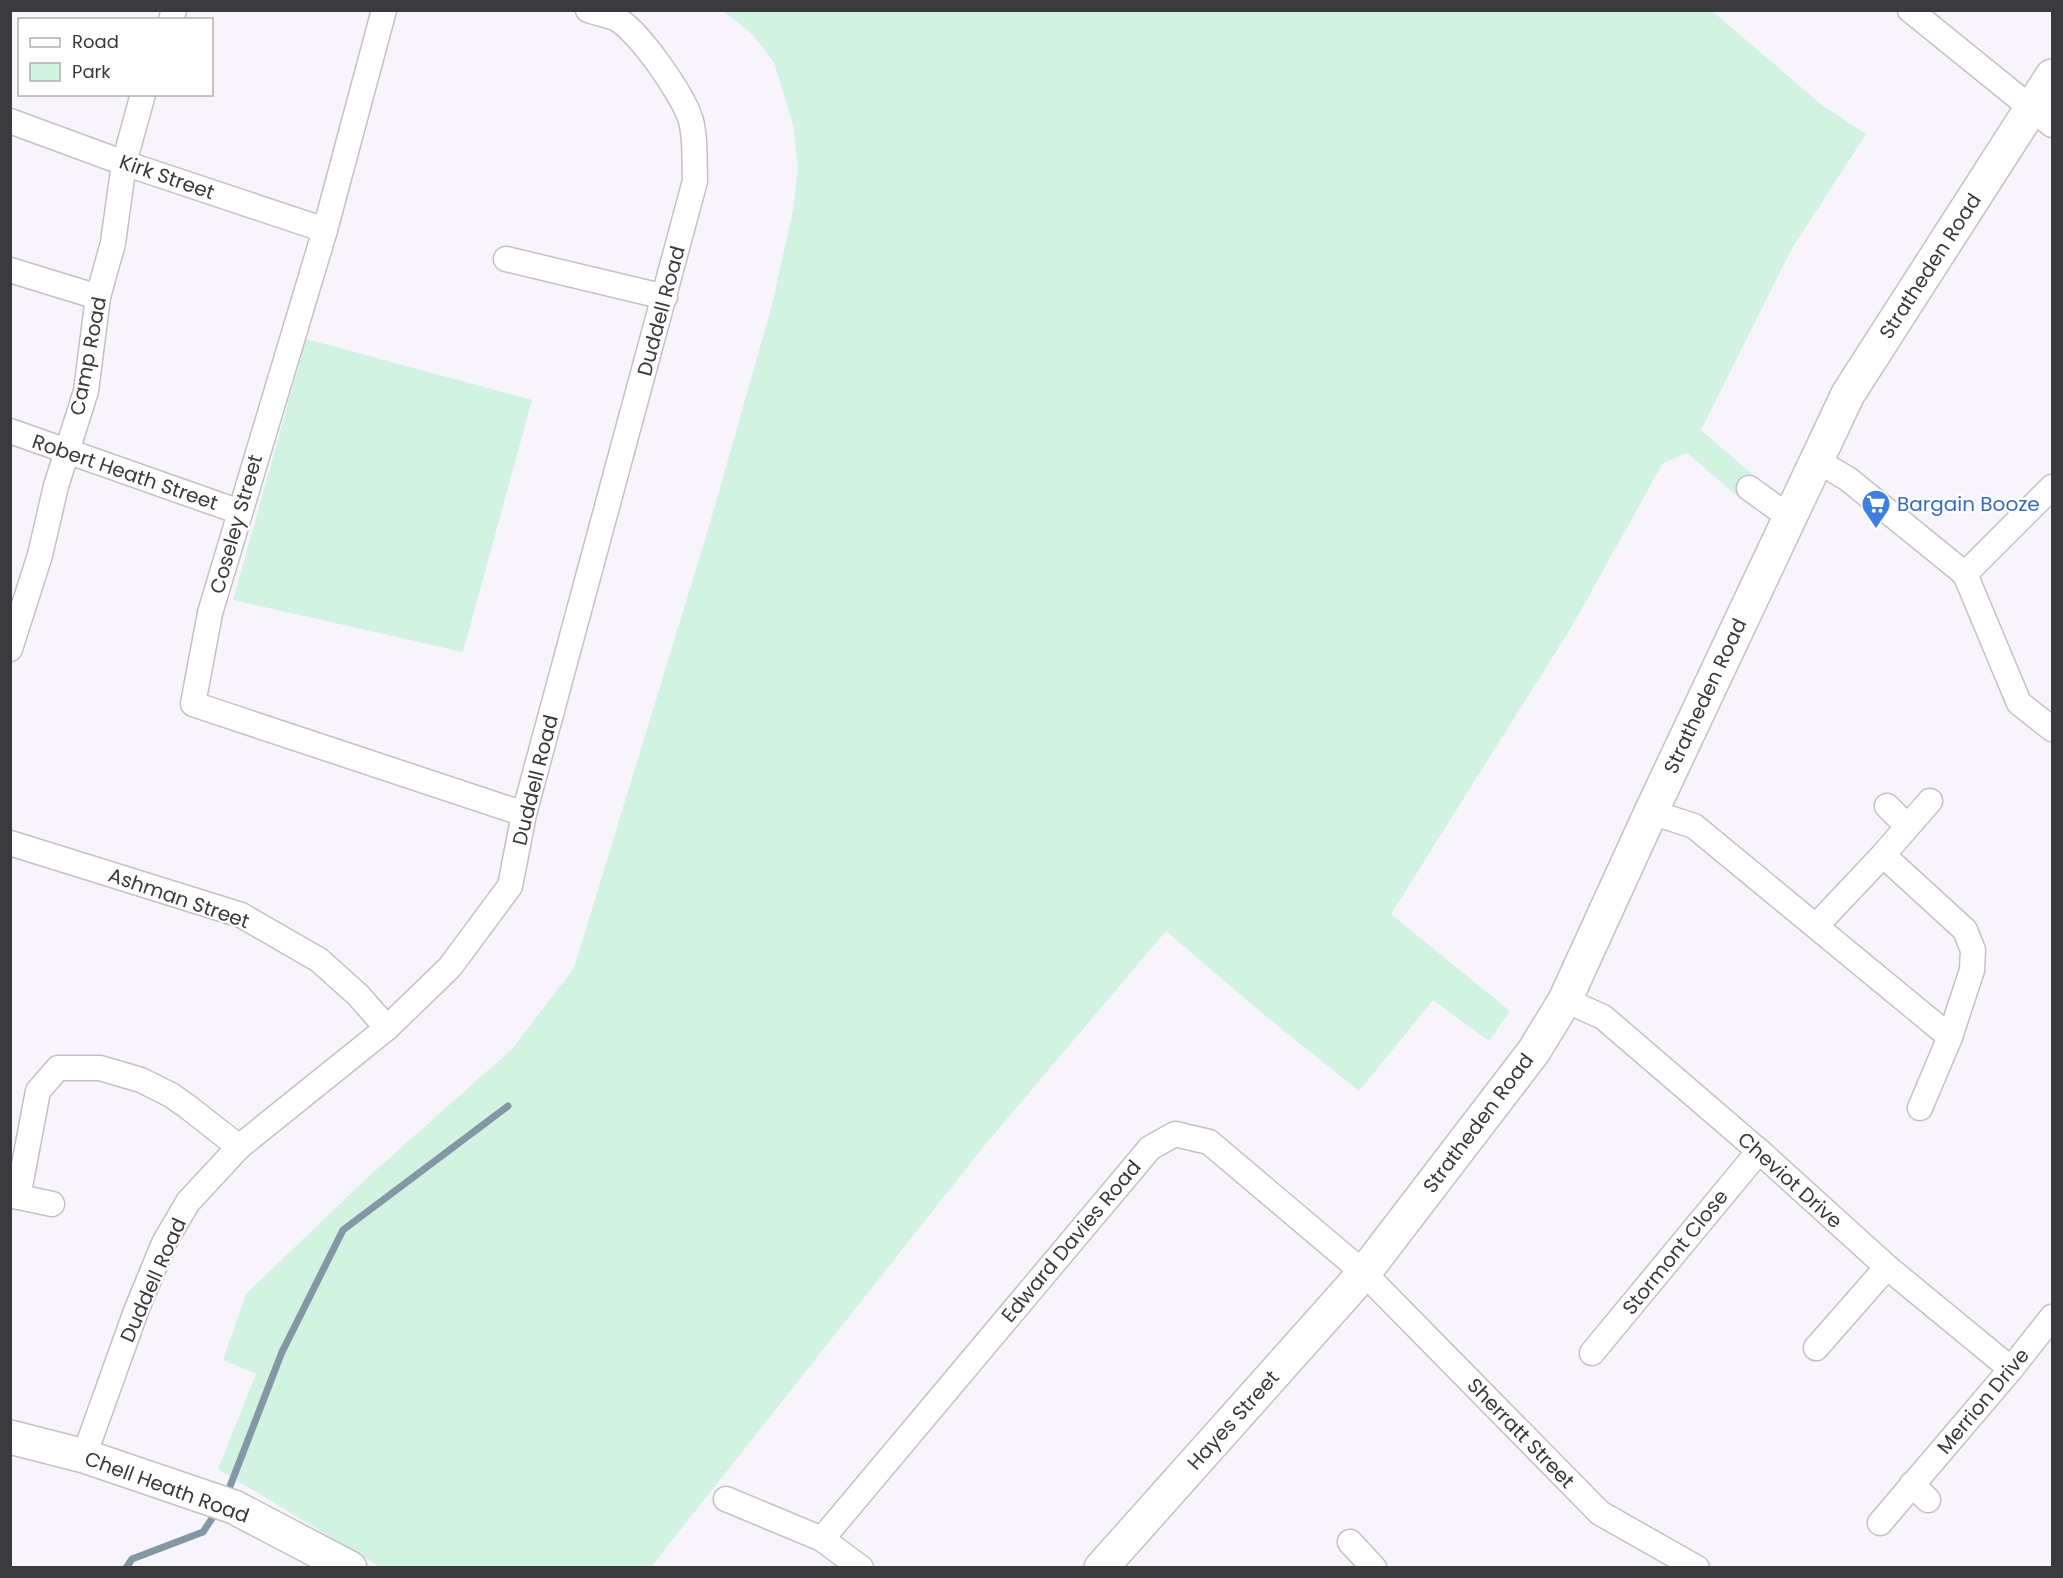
<svg xmlns="http://www.w3.org/2000/svg" width="2063" height="1578" font-family="Poppins,sans-serif">
<style>
.green{fill:#d2f2e2}
.lines{fill:none;stroke-linecap:round;stroke-linejoin:round}
.stream{stroke:#8397a4;stroke-width:7}
.street-casing{stroke:#c3c1c7;stroke-width:27}
.secondary-casing{stroke:#c3c1c7;stroke-width:36}
.street{stroke:#fff;stroke-width:24}
.secondary{stroke:#fff;stroke-width:33}
.labels{text-anchor:middle;stroke-width:4.5;stroke-linejoin:round;paint-order:stroke}
.street-label{font-size:20px;fill:#3a393c;stroke:#fff}
.shop-label{font-size:20px;fill:#366cbe;stroke:#fff;text-anchor:start}
</style>
<rect width="100%" height="100%" fill="#f7f5fb"/>
<g class="green">
<polygon points="723,11 1712,11 1822,105 1866,134 1791,250 1701,430 1746,469 1759,479 1741,499 1687,453 1663,463 1572,626 1391,914 1510,1011 1489,1041 1433,1000 1359,1091 1262,1013 1166,931 984,1146 651,1567 380,1567 218,1469 256,1374 223,1360 246,1294 368,1177 513,1048 574,968 710,523 772,305 793,210 798,168 793,125 774,62 751,33"/>
<polygon points="306,339 532,400 463,652 233,600"/>
</g>
<g class="lines">
<g class="stream">
<polyline points="227,1494 282,1352 343,1230 508,1106"/>
<polyline points="126,1568 132,1559 203,1532 217,1511"/>
</g>
<g class="street-casing">
<g id="street">
<polyline points="384,10 325,230 210,613 193,704 524,814"/>
<polyline points="1910,10 2052,125"/>
<polyline points="171,20 174,10"/>
<polyline points="10,121 124,163 325,230"/>
<polyline points="506,259 665,297"/>
<polyline points="10,270 98,297"/>
<polyline points="10,431 240,512"/>
<polyline points="1816,460 1848,479 1965,574 2019,703 2052,729"/>
<polyline points="1749,488 1789,517"/>
<polyline points="1965,574 2052,487"/>
<polyline points="10,649 40,555 56,486 86,391 98,297 113,243 124,163 143,94"/>
<polyline points="1887,806 1907,826"/>
<polyline points="1651,812 1694,826 1950,1037 1972,970 1973,950 1965,930 1883,855"/>
<polyline points="10,843 241,915 319,960 358,995 387,1028"/>
<polyline points="1816,926 1883,855 1930,801"/>
<polyline points="1565,1000 1603,1017 1759,1151 1887,1267 2011,1369"/>
<polyline points="1920,1108 1950,1037"/>
<polyline points="10,1195 52,1204"/>
<polyline points="18,1197 38,1091 58,1068 100,1068 141,1080 171,1095 188,1107 239,1147"/>
<polyline points="1816,1348 1887,1267"/>
<polyline points="1592,1353 1759,1151"/>
<path d="M84,1456L136,1311L164,1243L188,1202L239,1147L387,1028L450,967L510,886L524,814L695,181C694,161 696,140 691,121C684,96 638,29 615,18C607,15 597,13 588,10"/>
<polyline points="1912,1484 1928,1500"/>
<polyline points="726,1499 822,1539"/>
<polyline points="1880,1523 2011,1369 2052,1317"/>
<polyline points="1350,1542 1374,1568"/>
<polyline points="861,1568 822,1539 1150,1148 1175,1134 1209,1142 1364,1273 1600,1513 1697,1568"/>
</g>
</g>
<g class="secondary-casing">
<g id="secondary">
<polyline points="10,1437 84,1456 234,1507 350,1568"/>
<polyline points="1101,1568 1364,1273 1534,1051 1565,1000 1651,812 1848,394 2052,76"/>
</g>
</g>
<use href="#street" class="street"/>
<use href="#secondary" class="secondary"/>
</g>
<defs>
<g id="supermarket-pin" transform="scale(1.5)"><path d="M0 17L-7.5 6A9.5 9.5 0 1 1 7.5 6Z" fill="#3f7fe0" stroke="#fff"/><path d="M-6-5.5h2.5l.6 2H6L4.5 2H-2.5L-4.4-4H-6ZM-1.5 3.2a1.3 1.3 0 1 0 .1 0ZM3 3.2a1.3 1.3 0 1 0 .1 0Z" fill="#fff"/></g>
</defs>
<g fill-rule="evenodd">
<use href="#supermarket-pin" x="1876" y="504"/>
</g>
<g class="labels">
<g class="street-label">
<text transform="translate(167 177) rotate(19)" y="7">Kirk Street</text>
<text transform="translate(1930 266) rotate(-57)" y="7">Stratheden Road</text>
<text transform="translate(661 311) rotate(-75)" y="7">Duddell Road</text>
<text transform="translate(88 356) rotate(-79)" y="7">Camp Road</text>
<text transform="translate(125 472) rotate(19)" y="7">Robert Heath Street</text>
<text transform="translate(236 524) rotate(-74)" y="7">Coseley Street</text>
<text transform="translate(1705 696) rotate(-65)" y="7">Stratheden Road</text>
<text transform="translate(535 780) rotate(-76)" y="7">Duddell Road</text>
<text transform="translate(179 898) rotate(19)" y="7">Ashman Street</text>
<text transform="translate(1478 1123) rotate(-53)" y="7">Stratheden Road</text>
<text transform="translate(1790 1180) rotate(42)" y="7">Cheviot Drive</text>
<text transform="translate(1071 1241) rotate(-50)" y="7">Edward Davies Road</text>
<text transform="translate(1675 1252) rotate(-51)" y="7">Stormont Close</text>
<text transform="translate(153 1280) rotate(-66)" y="7">Duddell Road</text>
<text transform="translate(1983 1401) rotate(-50)" y="7">Merrion Drive</text>
<text transform="translate(1233 1420) rotate(-48)" y="7">Hayes Street</text>
<text transform="translate(1521 1433) rotate(46)" y="7">Sherratt Street</text>
<text transform="translate(167 1487) rotate(20)" y="7">Chell Heath Road</text>
</g>
<g class="shop-label">
<text x="1897" y="511">Bargain Booze</text>
</g>
</g>
<rect width="2063" height="1578" fill="none" stroke="#3a393c" stroke-width="24"/>
<rect x="18" y="18" width="195" height="78" fill="#ffffff" stroke="#b0b0b1" stroke-width="1.5"/>
<rect x="30" y="38" width="30" height="9" fill="#ffffff" stroke="#b0b0b1" stroke-width="1.5"/>
<text x="72" y="48" font-size="18" fill="#3a393c">Road</text>
<rect x="30" y="63" width="30" height="18" fill="#d2f2e2" stroke="#b0b0b1" stroke-width="1.5"/>
<text x="72" y="78" font-size="18" fill="#3a393c">Park</text>
</svg>
